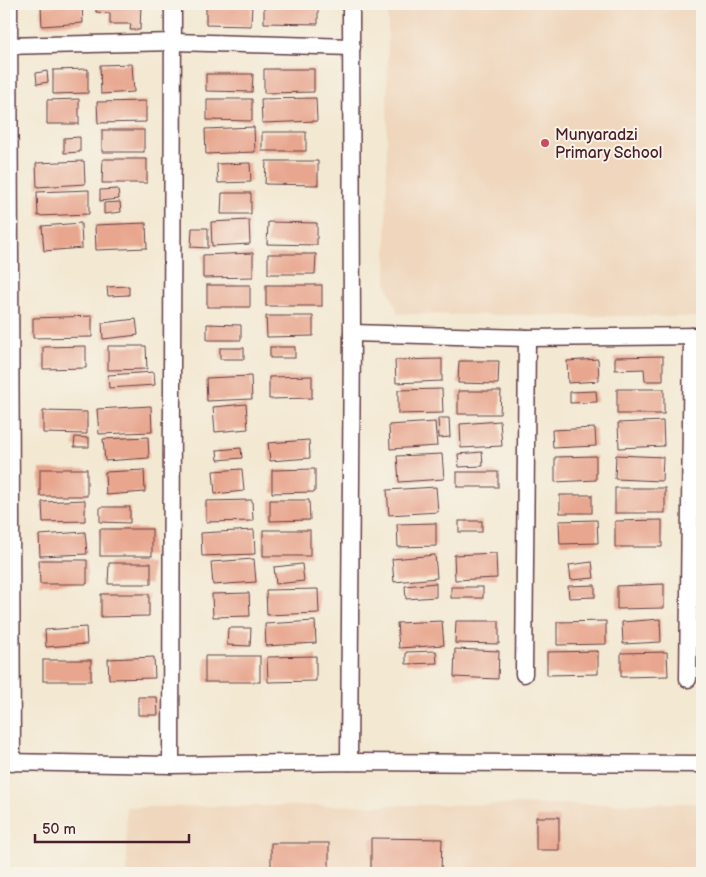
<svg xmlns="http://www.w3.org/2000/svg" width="706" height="877" font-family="'Balsamiq Sans',sans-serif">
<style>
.built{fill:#efd6bc}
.building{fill:#e8a68e}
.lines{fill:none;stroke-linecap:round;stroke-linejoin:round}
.street-casing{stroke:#633d44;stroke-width:19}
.street{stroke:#fff;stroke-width:16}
.poi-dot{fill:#d1495b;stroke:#f7f3e8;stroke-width:2}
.labels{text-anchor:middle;stroke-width:4;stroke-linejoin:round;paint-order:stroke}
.poi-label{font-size:16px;fill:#4a1f2b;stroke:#f7f3e8;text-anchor:start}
</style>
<rect width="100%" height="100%" fill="#f7f3e8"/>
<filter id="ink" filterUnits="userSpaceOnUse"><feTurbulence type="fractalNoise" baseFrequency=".02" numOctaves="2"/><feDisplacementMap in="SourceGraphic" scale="10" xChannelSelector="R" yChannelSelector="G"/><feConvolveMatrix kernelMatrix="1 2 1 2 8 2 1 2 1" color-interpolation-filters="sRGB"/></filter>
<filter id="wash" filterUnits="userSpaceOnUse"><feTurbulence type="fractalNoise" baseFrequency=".0096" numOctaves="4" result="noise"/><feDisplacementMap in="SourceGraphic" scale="20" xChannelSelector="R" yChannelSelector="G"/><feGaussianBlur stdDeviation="1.12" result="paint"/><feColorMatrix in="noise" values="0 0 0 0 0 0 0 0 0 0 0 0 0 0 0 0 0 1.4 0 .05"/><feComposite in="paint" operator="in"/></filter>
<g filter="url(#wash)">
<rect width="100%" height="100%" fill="#f3e8d2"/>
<g class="built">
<polygon points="388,4 702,4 702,317 398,314 386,282"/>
<polygon points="702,803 702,873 127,873 126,807"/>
</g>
<g id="blocks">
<g class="building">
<polygon points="82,4 83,23 42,26 41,6"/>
<polygon points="96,4 141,4 140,30 130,30 131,24 110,24 110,13 96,12"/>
<polygon points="206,4 252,4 251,26 206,25"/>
<polygon points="264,4 318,4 318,24 264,23"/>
<polygon points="132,64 134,92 101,94 100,65"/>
<polygon points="88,69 88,93 53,94 53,70"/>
<polygon points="264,69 314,69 314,92 264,93"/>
<polygon points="47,71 48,82 37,84 36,73"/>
<polygon points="206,74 253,74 252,92 206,91"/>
<polygon points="316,98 317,121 262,123 261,99"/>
<polygon points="79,99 79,124 47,124 47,100"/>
<polygon points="207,99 252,99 252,121 207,120"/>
<polygon points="146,101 146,122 98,123 97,102"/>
<polygon points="254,127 255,152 206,154 205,129"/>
<rect x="102" y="130" width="42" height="22"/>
<rect x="262" y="132" width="44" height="19"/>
<polygon points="80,137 80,152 64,153 64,138"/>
<polygon points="103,159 147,159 147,183 102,183"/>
<polygon points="84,161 85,184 37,187 36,163"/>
<polygon points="266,161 318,161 318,185 265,184"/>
<polygon points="250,163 251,182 218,183 217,164"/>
<polygon points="118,189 119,199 100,201 100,190"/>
<polygon points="89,190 89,214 38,216 37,192"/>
<polygon points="222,193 251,193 251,214 221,214"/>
<polygon points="120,202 121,212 104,214 104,203"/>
<polygon points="249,220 250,244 212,246 211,222"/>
<polygon points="268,222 317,223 317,245 267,244"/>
<polygon points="81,223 82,248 44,251 42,226"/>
<polygon points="146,223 147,248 96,250 95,225"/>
<polygon points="192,228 208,228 208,248 191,247"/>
<polygon points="253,253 253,277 203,278 203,255"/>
<polygon points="268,254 316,254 315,274 268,274"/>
<rect x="207" y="285" width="43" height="22"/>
<rect x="266" y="285" width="56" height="21"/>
<polygon points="129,286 129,295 108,296 107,287"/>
<polygon points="92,316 92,337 33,338 33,318"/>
<polygon points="266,316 313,316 313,336 267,337"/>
<polygon points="136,319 138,335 103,339 102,323"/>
<polygon points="207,324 241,325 241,340 207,340"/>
<polygon points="86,346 86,368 43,369 43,347"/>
<polygon points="108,346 146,346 147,369 108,370"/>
<rect x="270" y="347" width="25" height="11"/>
<rect x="220" y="348" width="24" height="11"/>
<polygon points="663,356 663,381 645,381 644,369 615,370 615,357"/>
<polygon points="442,359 442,381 396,383 395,360"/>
<polygon points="598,359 599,381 568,383 567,361"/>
<polygon points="459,361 499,361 498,384 458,383"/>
<polygon points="154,372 155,385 109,388 108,375"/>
<polygon points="251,376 252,399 207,401 206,378"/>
<polygon points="312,376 312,398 269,399 269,377"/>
<polygon points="442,389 443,413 398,414 398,390"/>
<rect x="617" y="389" width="47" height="25"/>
<polygon points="458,391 501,391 500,414 458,414"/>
<polygon points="596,391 597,402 570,403 570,392"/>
<polygon points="246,404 248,429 215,432 213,407"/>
<polygon points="151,406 152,432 99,434 97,409"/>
<polygon points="43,411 87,412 87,434 43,433"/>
<polygon points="438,418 449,418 450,437 439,438"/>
<polygon points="500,421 502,446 461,448 460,424"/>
<polygon points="663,421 664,446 619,448 618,423"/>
<polygon points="435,422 437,446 390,449 389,425"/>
<polygon points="595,428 596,446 553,448 552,430"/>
<polygon points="75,437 89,438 89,447 74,447"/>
<polygon points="148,437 149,458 105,461 103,439"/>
<polygon points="309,440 310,458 270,461 268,443"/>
<polygon points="241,448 242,458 218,460 217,450"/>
<polygon points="482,452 483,466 459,467 458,454"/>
<polygon points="442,454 444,479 399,482 397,456"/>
<polygon points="616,455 663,457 662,481 615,479"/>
<polygon points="596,456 596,480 555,482 555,457"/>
<rect x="40" y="469" width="47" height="27"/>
<polygon points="242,469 244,491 215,494 213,471"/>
<polygon points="315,469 315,492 272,493 272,470"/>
<polygon points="144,470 145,492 106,495 105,472"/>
<rect x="457" y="472" width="41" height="15"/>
<polygon points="436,487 438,512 389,515 387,490"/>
<rect x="615" y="488" width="50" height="25"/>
<rect x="560" y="495" width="32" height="18"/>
<polygon points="85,500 85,521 43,522 42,502"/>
<polygon points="252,500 253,521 206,522 206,501"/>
<polygon points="270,500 309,500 310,520 270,521"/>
<polygon points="100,507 130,507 130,523 100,522"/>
<polygon points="597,520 598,543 560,544 559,521"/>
<polygon points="662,520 662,547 615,547 615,521"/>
<rect x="459" y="521" width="23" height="11"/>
<polygon points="436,523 436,546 398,547 397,524"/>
<rect x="100" y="529" width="52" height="27"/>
<polygon points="254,530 255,554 202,556 201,533"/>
<rect x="263" y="530" width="47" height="26"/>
<polygon points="85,532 87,554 40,556 39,535"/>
<polygon points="496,553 497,578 455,580 454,555"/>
<polygon points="435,555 437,578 394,582 392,559"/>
<polygon points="254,559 256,582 213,585 211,562"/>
<polygon points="39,560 87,560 87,584 40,584"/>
<polygon points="592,562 594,578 571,580 569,565"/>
<polygon points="109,563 151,563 151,584 108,584"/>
<polygon points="302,564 304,581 276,584 274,567"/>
<polygon points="436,583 436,597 406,599 405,586"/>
<polygon points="664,584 664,608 617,609 617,586"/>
<polygon points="595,585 595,597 569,598 568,586"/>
<rect x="451" y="587" width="32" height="11"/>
<polygon points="318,589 319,613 267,615 266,590"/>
<polygon points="249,593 250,616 213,617 212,594"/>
<polygon points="101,594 149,594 149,616 101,617"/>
<polygon points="660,619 661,642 623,644 622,622"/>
<polygon points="315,621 316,643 266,646 265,624"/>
<polygon points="442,621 444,645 399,648 397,623"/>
<polygon points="456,621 499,621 499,644 455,643"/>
<polygon points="606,621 606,644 557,645 557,622"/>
<polygon points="86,627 87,644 46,647 45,630"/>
<polygon points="228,628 251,628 250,646 227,645"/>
<polygon points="455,649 499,651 498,679 454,677"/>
<polygon points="436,651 437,663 406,664 406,652"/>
<polygon points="598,651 598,674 547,675 547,652"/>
<polygon points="667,652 668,676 621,677 621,653"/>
<rect x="205" y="656" width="55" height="26"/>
<polygon points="316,656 316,681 268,682 267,657"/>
<polygon points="154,657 155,678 109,679 108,659"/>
<rect x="43" y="660" width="48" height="21"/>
<polygon points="138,697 157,697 158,715 138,715"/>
<rect x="536" y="817" width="23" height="33"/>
<polygon points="371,838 442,839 441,871 371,870"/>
<rect x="271" y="843" width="58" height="27"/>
</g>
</g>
</g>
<g filter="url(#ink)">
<use href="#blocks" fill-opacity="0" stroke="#633d44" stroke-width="1"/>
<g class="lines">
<g class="street-casing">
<g id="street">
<polyline points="9,4 12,763"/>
<polyline points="4,46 174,42 352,47"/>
<polyline points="352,333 527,338 702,336"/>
<polyline points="524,674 527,338"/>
<polyline points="688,679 692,336"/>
<polyline points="4,762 171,765 349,762 702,764"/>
<polyline points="349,762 352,333 351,4"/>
<polyline points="171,765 173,4"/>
</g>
</g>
<use href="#street" class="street"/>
</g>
</g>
<circle class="poi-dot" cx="545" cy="143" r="5"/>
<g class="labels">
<g class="poi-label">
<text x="555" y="140">Munyaradzi<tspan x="555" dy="18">Primary School</tspan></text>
</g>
</g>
<rect width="706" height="877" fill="none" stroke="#f7f3e8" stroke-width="20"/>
<path d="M35 834v8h154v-8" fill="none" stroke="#4a1f2b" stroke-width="2.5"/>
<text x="42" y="834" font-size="15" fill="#4a1f2b" stroke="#f7f3e8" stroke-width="4" paint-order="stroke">50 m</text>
</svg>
